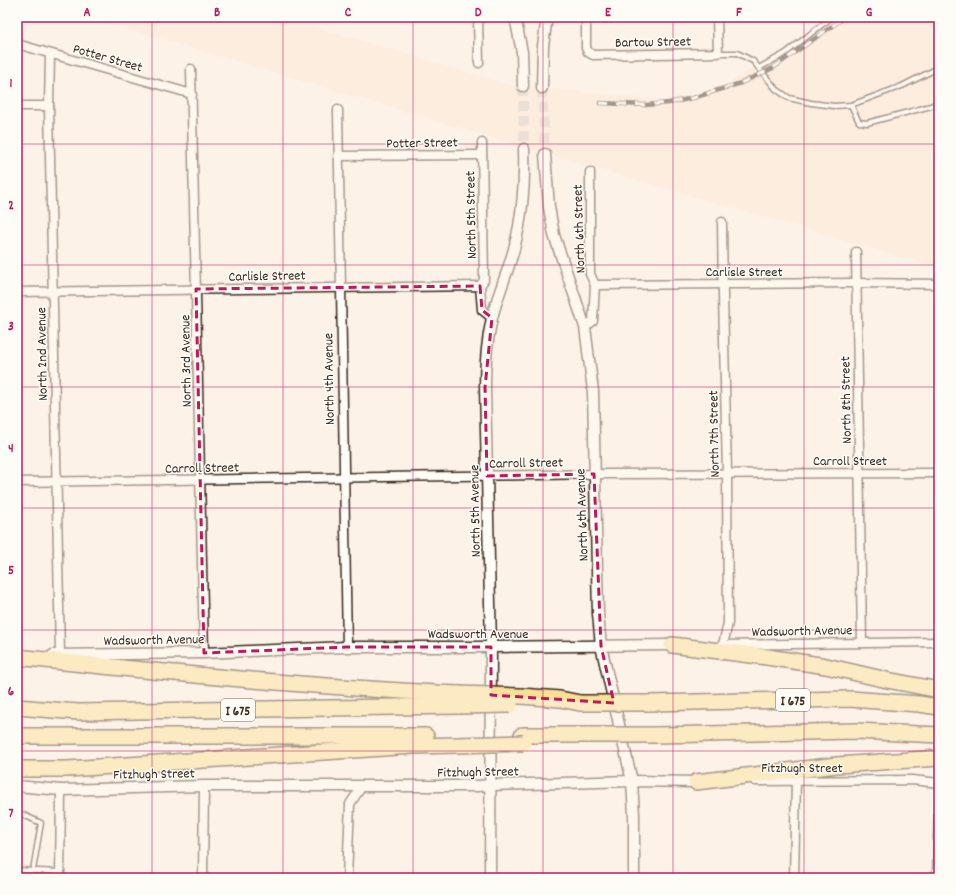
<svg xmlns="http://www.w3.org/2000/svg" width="956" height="895" font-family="Dekko,sans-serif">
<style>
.built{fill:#fce6d6}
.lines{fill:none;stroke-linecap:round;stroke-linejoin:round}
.tertiary-tunnel{stroke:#d6cac0;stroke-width:10;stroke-dasharray:10 5;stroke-linecap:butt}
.service-casing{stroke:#3b2a1e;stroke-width:7}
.minor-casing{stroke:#3b2a1e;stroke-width:11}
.tertiary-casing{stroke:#3b2a1e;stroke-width:13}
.motorway-casing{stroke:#3b2a1e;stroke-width:18}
.service{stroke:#fdfcf7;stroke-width:4}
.minor{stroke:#fdfcf7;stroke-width:8}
.tertiary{stroke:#fdfcf7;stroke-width:10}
.motorway{stroke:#fadf96;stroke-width:15}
.rail-casing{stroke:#3b2a1e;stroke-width:4.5}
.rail{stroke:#fdfcf7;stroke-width:3;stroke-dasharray:9;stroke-linecap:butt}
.motorway-bridge-casing{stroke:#3b2a1e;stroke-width:18;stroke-linecap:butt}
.motorway-bridge{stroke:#fadf96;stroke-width:15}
.marked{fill:none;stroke:#c2185b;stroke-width:3;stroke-dasharray:8 5;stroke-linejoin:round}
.grid{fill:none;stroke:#c2185b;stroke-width:1;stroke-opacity:0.55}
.labels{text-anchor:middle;stroke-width:3;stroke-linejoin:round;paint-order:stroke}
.shield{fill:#fdfcf7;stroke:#75695f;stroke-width:1}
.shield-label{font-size:13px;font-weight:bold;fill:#3b2a1e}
.street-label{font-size:14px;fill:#3b2a1e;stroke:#fdfcf7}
.neatline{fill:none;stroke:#c2185b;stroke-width:1.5}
.grid-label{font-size:13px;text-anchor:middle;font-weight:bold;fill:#c2185b}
</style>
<rect width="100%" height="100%" fill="#fdf2e8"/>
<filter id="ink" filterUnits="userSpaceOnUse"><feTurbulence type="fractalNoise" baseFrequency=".025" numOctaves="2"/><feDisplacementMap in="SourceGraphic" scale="8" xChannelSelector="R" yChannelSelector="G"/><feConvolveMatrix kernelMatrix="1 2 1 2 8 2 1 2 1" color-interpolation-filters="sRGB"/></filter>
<g filter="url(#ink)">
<polygon class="built" points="87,17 283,17 507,84 662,100 691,95 723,86 794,41 826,17 939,17 939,268 554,156"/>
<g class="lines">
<g class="tertiary-tunnel">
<polyline points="523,86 524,149"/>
<polyline points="542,88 545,154"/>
</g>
<g class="service-casing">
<g id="service">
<polyline points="718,53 737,53 753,61 776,89 789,98 811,103 834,106 851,105 902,86 936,69"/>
<polyline points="759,68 786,53 832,17"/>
<polyline points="851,105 859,122 867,123 931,106 939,102"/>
<polyline points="17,812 41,823 33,870"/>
<polyline points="17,870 60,872"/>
</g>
</g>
<g class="minor-casing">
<g id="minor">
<polyline points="478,17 479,63"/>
<polyline points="586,17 586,48 588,52 593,55 718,53 717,17"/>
<polyline points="17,44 192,94"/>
<polyline points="50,54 49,106 60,655"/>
<polyline points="191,69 204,653"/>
<polyline points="17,106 49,106"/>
<polyline points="338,110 347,647"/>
<polyline points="338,156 482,155"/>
<polyline points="590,172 590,274 595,285"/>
<polyline points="722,222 723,295 727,473 728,623 723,645"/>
<polyline points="856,252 862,643"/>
<polyline points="480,286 484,280 482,143"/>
<polyline points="17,292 480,286 482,310 492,318"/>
<polyline points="585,327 593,321 595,285 856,283 939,284"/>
<polyline points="17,482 606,474 939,473"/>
<polyline points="722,645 939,642"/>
<polyline points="755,781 912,780 939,783"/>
<polyline points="60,878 61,790"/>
<polyline points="203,878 204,786"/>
<polyline points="347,878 350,804 362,786"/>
<polyline points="794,878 796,781"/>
<polyline points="937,878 939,805"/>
</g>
</g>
<g class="tertiary-casing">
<g id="tertiary">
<polyline points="515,17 522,52 523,86"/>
<polyline points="542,88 543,46 547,17"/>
<polyline points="545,154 549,207 554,235 585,327 593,391 598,614 601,646 632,781 634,815 634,878"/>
<polyline points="53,655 204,653 347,647 491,647 672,645"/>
<polyline points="17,786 61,790 204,786 478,786 491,785 632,781 696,782"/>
<path d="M490,878L491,647L485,387C485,364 487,340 492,318C498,293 509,270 515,245C523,213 525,181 524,149"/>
</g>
</g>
<g class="motorway-casing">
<g id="motorway">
<polyline points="672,645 767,657 826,666 887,680 939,690"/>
<path d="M17,657C164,673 311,687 459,694"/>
<polyline points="521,696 560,699 580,703"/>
<polyline points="648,703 850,699 919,704 939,707"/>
<polyline points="17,707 78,712 459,706"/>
<polyline points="522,735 589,735"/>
<polyline points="656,735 856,731 939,735"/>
<polyline points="17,736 426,736"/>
<polyline points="17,769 68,769 413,746 457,745"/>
<polyline points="696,782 837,765 939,758"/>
</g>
</g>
<use href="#service" class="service"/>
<use href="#minor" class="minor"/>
<use href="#tertiary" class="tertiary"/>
<use href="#motorway" class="motorway"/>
<g class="rail-casing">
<polyline id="rail" points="600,103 646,105 669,103 693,98 741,83 773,68 845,17"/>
</g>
<use href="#rail" class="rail"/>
<g class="motorway-bridge-casing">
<g id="motorway-bridge">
<polyline points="459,694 521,696"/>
<polyline points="580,703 648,703"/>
<polyline points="459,706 510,705"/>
<polyline points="589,735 656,735"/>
<polyline points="457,745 523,743"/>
</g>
</g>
<use href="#motorway-bridge" class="motorway-bridge"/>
</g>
</g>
<path d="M0 0H956V895H0ZM480,286L482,310L492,318L485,387L487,476L594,474L601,646L614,703L491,695V647H347L204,653L196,289Z" fill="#fdf2e8" fill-opacity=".55" fill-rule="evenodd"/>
<path class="marked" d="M480,286L482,310L492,318L485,387L487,476L594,474L601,646L614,703L491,695V647H347L204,653L196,289Z"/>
<path class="grid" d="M152,17V878M283,17V878M413,17V878M543,17V878M673,17V878M804,17V878M17,144H939M17,265H939M17,387H939M17,508H939M17,630H939M17,751H939"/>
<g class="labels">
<g class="shield">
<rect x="776" y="689" width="34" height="22" rx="3"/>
<rect x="221" y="699" width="34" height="22" rx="3"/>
</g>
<g class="shield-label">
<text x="793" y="705">I 675</text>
<text x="238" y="715">I 675</text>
</g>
<g class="street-label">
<text transform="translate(653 41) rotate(-1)" y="5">Bartow Street</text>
<text transform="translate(108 57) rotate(16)" y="5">Potter Street</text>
<text transform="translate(422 142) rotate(-1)" y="5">Potter Street</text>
<text transform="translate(470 215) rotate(-91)" y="5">North 5th Street</text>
<text transform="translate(578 229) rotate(-92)" y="5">North 6th Street</text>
<text x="744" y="276">Carlisle Street</text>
<text transform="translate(267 275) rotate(-1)" y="5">Carlisle Street</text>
<text transform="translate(41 354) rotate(-91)" y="5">North 2nd Avenue</text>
<text transform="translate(185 361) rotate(-91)" y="5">North 3rd Avenue</text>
<text transform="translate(328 379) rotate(-91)" y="5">North 4th Avenue</text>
<text transform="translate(845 400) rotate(-91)" y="5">North 8th Street</text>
<text transform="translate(713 434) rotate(-91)" y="5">North 7th Street</text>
<text x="850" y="465">Carroll Street</text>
<text transform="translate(526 462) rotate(-1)" y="5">Carroll Street</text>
<text transform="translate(202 467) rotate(-1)" y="5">Carroll Street</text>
<text transform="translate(474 511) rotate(-91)" y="5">North 5th Avenue</text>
<text transform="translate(581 515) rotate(-92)" y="5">North 6th Avenue</text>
<text transform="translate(802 630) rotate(-1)" y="5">Wadsworth Avenue</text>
<text x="478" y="638">Wadsworth Avenue</text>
<text transform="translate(154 639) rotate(-1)" y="5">Wadsworth Avenue</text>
<text x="802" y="772">Fitzhugh Street</text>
<text transform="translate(478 771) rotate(-1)" y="5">Fitzhugh Street</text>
<text transform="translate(154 773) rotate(-1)" y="5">Fitzhugh Street</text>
</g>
</g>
<rect width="956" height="895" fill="none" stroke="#fdfcf7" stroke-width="44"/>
<rect x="22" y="22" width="912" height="851" class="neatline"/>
<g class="grid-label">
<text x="87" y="16">A</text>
<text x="217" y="16">B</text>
<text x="348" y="16">C</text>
<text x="478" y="16">D</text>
<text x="608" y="16">E</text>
<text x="739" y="16">F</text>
<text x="869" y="16">G</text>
<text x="11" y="87">1</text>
<text x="11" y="209">2</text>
<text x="11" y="330">3</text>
<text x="11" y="452">4</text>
<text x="11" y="574">5</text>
<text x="11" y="695">6</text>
<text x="11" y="817">7</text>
</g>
</svg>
